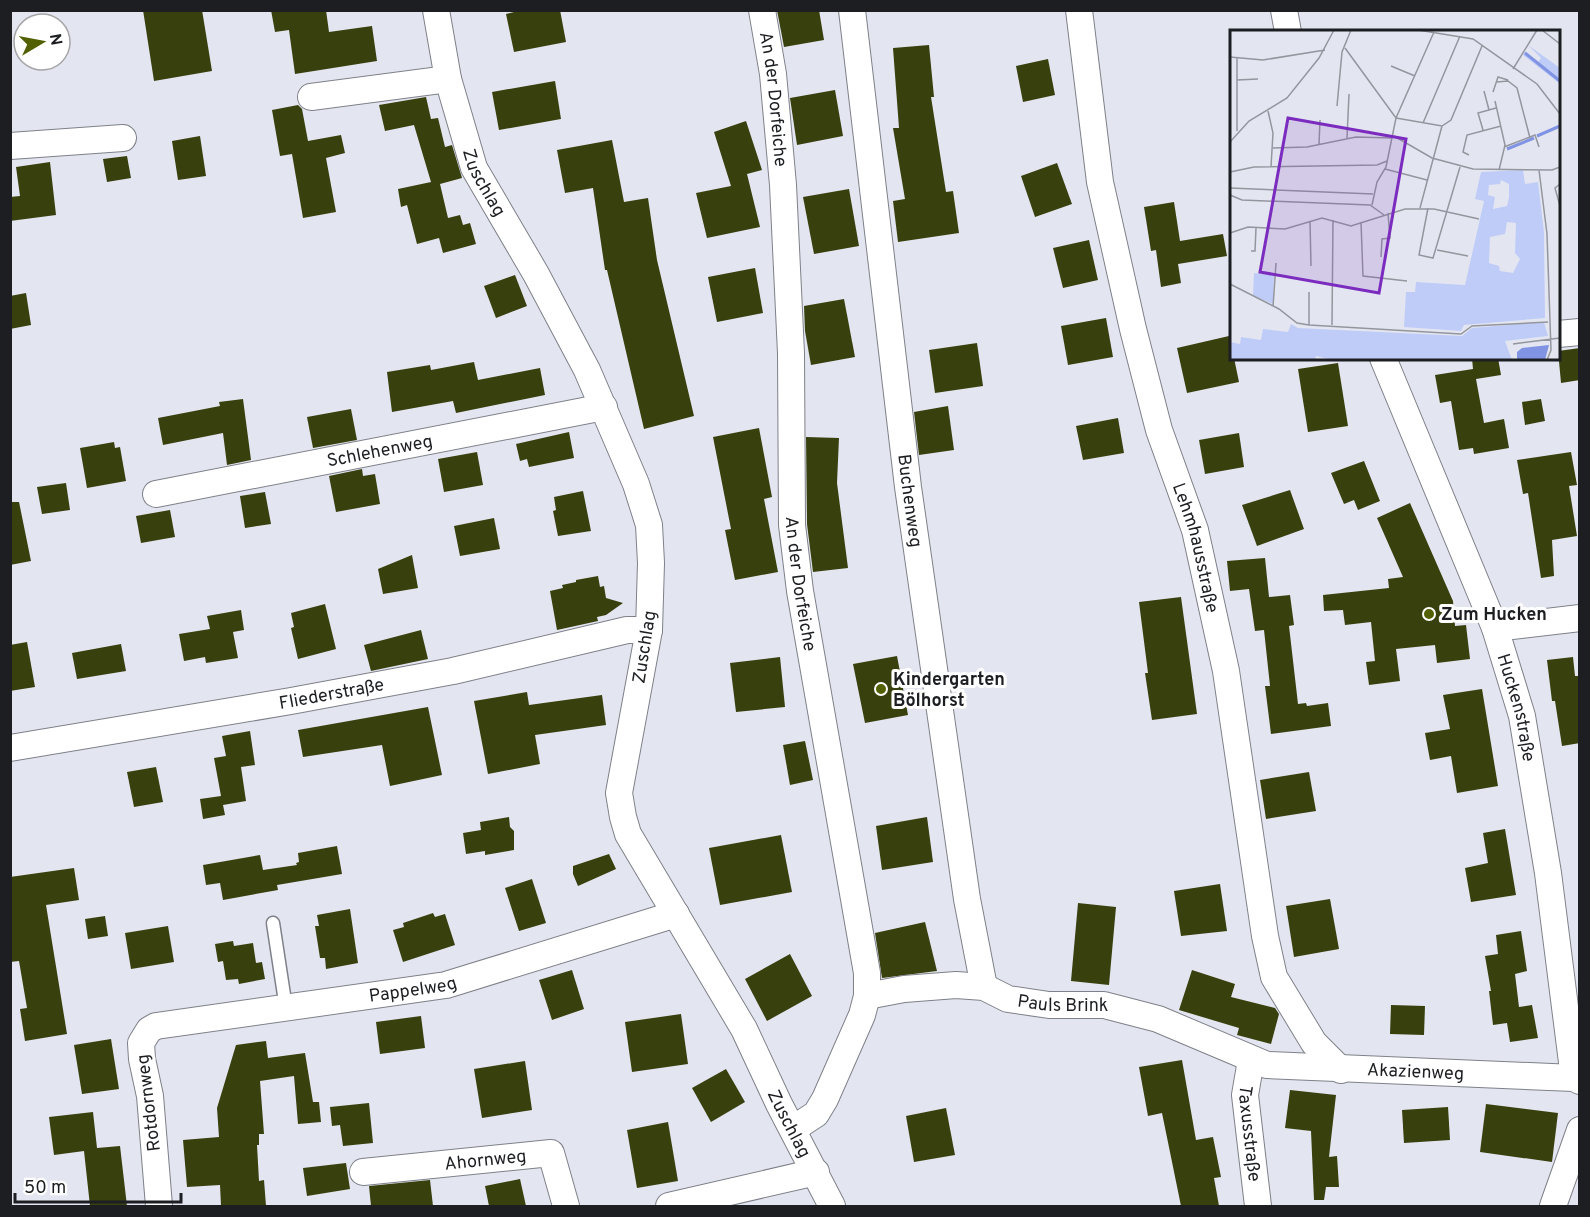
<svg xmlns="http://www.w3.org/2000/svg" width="1590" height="1217" font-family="Overpass,sans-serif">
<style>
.building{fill:#38400e}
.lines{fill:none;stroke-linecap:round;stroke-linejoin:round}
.lane-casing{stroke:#7e8189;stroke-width:15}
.street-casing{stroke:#7e8189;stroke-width:28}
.lane{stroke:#fff;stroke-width:12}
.street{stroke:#fff;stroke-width:26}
.poi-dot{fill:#536000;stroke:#fff;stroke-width:2}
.labels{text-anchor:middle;stroke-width:6;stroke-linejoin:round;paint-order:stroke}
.street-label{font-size:18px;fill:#1d1e22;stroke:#fff}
.poi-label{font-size:18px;font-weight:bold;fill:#1d1e22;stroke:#fff;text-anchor:start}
.inset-river{fill:none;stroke:#8193e3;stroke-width:3}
.inset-road{fill:none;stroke:#94969e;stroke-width:1.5}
.view{fill:#7b2cbf;fill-opacity:0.15;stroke:#7b2cbf;stroke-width:3}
.inset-edge{fill:none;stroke:#1d1e22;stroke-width:3}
</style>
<rect width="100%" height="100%" fill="#e3e6f0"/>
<g class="building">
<polygon points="143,10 202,10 212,71 154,81"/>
<polygon points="271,10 326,10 329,32 372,26 377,61 295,74 289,30 275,32"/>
<polygon points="522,10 560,10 566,42 514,52 506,14"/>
<polygon points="777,10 819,10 824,40 784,47"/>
<polygon points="929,45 934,97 931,97 946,192 953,191 959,233 898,242 893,201 905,199 893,128 899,128 893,48"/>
<polygon points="1048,59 1055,95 1023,102 1016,66"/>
<polygon points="555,81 561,119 499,130 492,92"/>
<polygon points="835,90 843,136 797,145 790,98"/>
<polygon points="426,97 431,119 438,118 445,147 452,145 462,178 440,184 448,218 460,215 463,225 470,223 476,244 443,253 439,238 417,244 407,205 401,207 398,189 431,182 414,125 385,131 379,105"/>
<polygon points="298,105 302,109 308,141 341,135 345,153 326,158 336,212 303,218 292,154 280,156 272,110"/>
<polygon points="746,121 762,170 747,174 760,227 707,238 696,193 731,186 714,132"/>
<polygon points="200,136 206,176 178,180 172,141"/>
<polygon points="612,140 624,202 648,198 657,260 694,416 644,429 607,270 605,270 593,188 565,193 557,150"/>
<polygon points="127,156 131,178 107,182 103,159"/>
<polygon points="50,162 56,215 10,221 10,197 20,196 16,167"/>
<polygon points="1057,163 1072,204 1035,217 1021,176"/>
<polygon points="849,189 859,246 814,254 803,197"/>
<polygon points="1174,202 1180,241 1223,234 1227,256 1178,264 1181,283 1161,287 1156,250 1151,251 1144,207"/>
<polygon points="1089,240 1098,280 1063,288 1053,248"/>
<polygon points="755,268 763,313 717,322 708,277"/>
<polygon points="515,275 527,306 496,318 484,286"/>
<polygon points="26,293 31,325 10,329 10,296"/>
<polygon points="844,299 855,357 811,365 805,331 804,306"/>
<polygon points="1106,318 1113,357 1068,365 1061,326"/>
<polygon points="1229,336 1232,358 1234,358 1239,382 1187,393 1177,348"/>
<polygon points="977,343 983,386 935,393 929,350"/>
<polygon points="1580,348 1580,380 1561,383 1558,351"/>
<polygon points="1472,358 1498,358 1501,375 1476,379 1484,423 1504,419 1509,448 1474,454 1473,448 1459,450 1451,401 1440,403 1435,375 1473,369"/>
<polygon points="474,362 478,380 540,368 545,395 456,413 453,401 392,412 387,372 430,365 431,370"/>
<polygon points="1338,363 1348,426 1308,432 1298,369"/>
<polygon points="243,399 251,460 227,465 223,433 163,445 158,418 220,406 219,402"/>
<polygon points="1541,399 1545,421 1525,425 1522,402"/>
<polygon points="948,406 954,450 919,455 914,412"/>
<polygon points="351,409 357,440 313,448 307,417"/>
<polygon points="1118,418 1124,453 1083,460 1076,426"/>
<polygon points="759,428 772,497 764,499 778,572 735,580 725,530 731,529 713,437"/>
<polygon points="569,432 574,458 529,467 527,459 520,461 516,444"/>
<polygon points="1239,433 1244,467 1205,474 1199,440"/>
<polygon points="806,437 839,438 837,483 848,568 813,572 807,524"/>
<polygon points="114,442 115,448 120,447 126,481 87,488 80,448"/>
<polygon points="477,452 483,485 444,492 438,459"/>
<polygon points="1571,452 1577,485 1569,486 1577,536 1552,540 1554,576 1541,578 1528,493 1523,494 1517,460"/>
<polygon points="1364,461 1380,501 1358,510 1354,500 1344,504 1331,473"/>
<polygon points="362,469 363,476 375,474 380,504 336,512 329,476"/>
<polygon points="66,483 70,510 42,514 37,487"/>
<polygon points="1290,490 1304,529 1257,546 1242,505"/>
<polygon points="583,491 591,531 558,536 553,511 556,510 554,497"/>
<polygon points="265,492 271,524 245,528 240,496"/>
<polygon points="10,502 19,502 31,561 10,565"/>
<polygon points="1410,503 1453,601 1455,626 1466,625 1470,659 1437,663 1435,645 1396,649 1400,681 1369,685 1366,662 1375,661 1371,622 1345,625 1343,610 1324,611 1323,595 1389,588 1388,579 1403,577 1377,518"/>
<polygon points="170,510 175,537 141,543 136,516"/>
<polygon points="494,518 500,549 460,556 454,526"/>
<polygon points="412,555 418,588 383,594 378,569"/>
<polygon points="1265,558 1269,597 1290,595 1294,625 1289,626 1298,704 1306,703 1307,706 1328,703 1331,726 1271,734 1265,686 1270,686 1264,630 1255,631 1249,589 1230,591 1227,561"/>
<polygon points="598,576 600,587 604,586 606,598 623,603 606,615 597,617 598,621 557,630 550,591 563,588 562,585 576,582 576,580"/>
<polygon points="1181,597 1197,714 1152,720 1145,673 1148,673 1139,602"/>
<polygon points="325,604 336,649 298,659 291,628 294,627 291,613"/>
<polygon points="241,610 244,630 233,632 238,658 206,663 205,657 184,661 179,634 210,629 207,616"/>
<polygon points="421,630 428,659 371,671 364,645"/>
<polygon points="27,642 35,687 10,691 10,645"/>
<polygon points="121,644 126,671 77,679 72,653"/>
<polygon points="897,656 908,715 865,723 853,664"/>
<polygon points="780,657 785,707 736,712 730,663"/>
<polygon points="1573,657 1575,676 1580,676 1580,743 1562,746 1555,701 1552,701 1547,660"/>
<polygon points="1482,689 1498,786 1457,793 1451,756 1430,760 1425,733 1450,729 1443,695"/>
<polygon points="527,692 529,705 602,695 606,725 535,735 540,764 488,774 474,701"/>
<polygon points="428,707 442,775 390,786 382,745 303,757 298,730"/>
<polygon points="250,731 255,765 241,767 246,801 223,805 225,815 203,819 200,799 221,796 214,758 226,756 222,736"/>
<polygon points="805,741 813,780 790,785 783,745"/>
<polygon points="156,767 163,802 134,807 127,772"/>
<polygon points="1309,772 1316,811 1266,819 1260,780"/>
<polygon points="509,817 510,827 514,831 514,850 485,855 485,851 466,854 463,833 481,830 480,822"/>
<polygon points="927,817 933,862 882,870 876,826"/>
<polygon points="1505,829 1516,895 1471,902 1465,868 1488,863 1483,833"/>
<polygon points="781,835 792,892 720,905 709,848"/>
<polygon points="337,846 342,874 277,885 278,890 223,900 220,883 206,885 203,865 260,855 263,870 297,865 296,863 299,862 298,853"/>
<polygon points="609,854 616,869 578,886 573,874 573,866"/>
<polygon points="74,868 79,900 46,905 67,1034 25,1041 20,1009 27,1008 19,961 10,962 10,877"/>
<polygon points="532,879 546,923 519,931 505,888"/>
<polygon points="1220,884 1227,931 1181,936 1174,891"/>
<polygon points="1330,899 1339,949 1294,957 1286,906"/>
<polygon points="1078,903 1116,907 1109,985 1071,981"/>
<polygon points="350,909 358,963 326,969 325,958 320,958 315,926 319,926 317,915"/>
<polygon points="433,913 435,917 445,914 455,945 403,962 393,930 404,927 403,923"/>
<polygon points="105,916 108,936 88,939 85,919"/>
<polygon points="925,922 937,971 882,978 875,933"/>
<polygon points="168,926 174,962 131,969 125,933"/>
<polygon points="1521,931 1527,971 1515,974 1519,1007 1532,1005 1538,1038 1510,1042 1507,1023 1493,1025 1489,991 1491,991 1485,956 1498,954 1496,935"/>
<polygon points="233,941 234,946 253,943 256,963 262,962 265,979 239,984 238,979 226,980 223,961 218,962 215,944"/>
<polygon points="790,954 812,996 767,1021 745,979"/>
<polygon points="572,970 584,1009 552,1020 539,980"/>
<polygon points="1192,970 1235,984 1231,997 1275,1008 1279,1014 1271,1044 1237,1035 1239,1028 1179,1010"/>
<polygon points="1391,1005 1425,1006 1424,1035 1390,1034"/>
<polygon points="681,1014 688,1064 632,1072 625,1022"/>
<polygon points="421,1016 425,1048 380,1054 376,1022"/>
<polygon points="111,1039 119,1089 82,1094 74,1045"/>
<polygon points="266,1041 268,1058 305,1053 313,1102 319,1102 321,1122 298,1124 294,1076 260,1081 264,1134 259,1134 259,1145 257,1145 259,1181 264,1180 266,1206 221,1206 220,1185 187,1187 183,1140 219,1137 217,1108 236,1045"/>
<polygon points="1182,1060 1196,1140 1213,1137 1221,1177 1214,1178 1219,1206 1181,1206 1162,1113 1148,1116 1139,1067"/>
<polygon points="525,1061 532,1110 482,1118 474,1069"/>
<polygon points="726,1069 745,1102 711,1122 692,1088"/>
<polygon points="1290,1090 1336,1095 1329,1157 1337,1156 1339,1187 1326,1187 1324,1200 1314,1200 1311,1131 1285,1128"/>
<polygon points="369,1103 373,1143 343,1146 340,1125 332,1126 330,1107"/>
<polygon points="1486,1104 1558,1113 1552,1162 1480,1152"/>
<polygon points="1448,1107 1450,1140 1404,1143 1402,1110"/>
<polygon points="946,1108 955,1155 914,1162 906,1116"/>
<polygon points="93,1112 97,1148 120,1146 127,1206 90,1206 84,1151 54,1155 49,1117"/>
<polygon points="668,1122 678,1181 637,1188 627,1130"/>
<polygon points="346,1163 350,1189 307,1196 303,1168"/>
<polygon points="520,1179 526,1206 489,1206 485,1186"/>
<polygon points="430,1180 433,1206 371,1206 369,1186"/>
</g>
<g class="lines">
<g class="lane-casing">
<polyline id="lane" points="273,923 286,1008"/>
</g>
<g class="street-casing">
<g id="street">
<path id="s1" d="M436,10L448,79L474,168L536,274L587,370L636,484L649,525L651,563L649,630L619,793L623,817L628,834L744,1029L779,1104L832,1206"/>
<path id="s2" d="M762,10L773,74L783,185L791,353L792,525L800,591L867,973V996L862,1015L825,1099L816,1114L793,1129"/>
<path id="s3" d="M852,10L908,487L967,899L984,987"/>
<path id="s4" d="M1079,10L1100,182L1133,329L1159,430L1195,530L1226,671L1265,936L1274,977L1314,1043L1341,1070"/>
<polyline points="1284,10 1288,32"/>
<polyline points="311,97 448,79"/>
<polyline points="10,146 123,138"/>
<polyline points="1558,334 1580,332"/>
<path id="s5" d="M1383,358L1495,628L1522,716L1548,873L1574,1078"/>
<path id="s6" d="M156,494L604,407"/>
<polyline points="1495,628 1580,618"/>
<path id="s7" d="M10,748L291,701L453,671L627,630H649"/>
<path id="s8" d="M867,996L904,989L956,985L984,987L1008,999L1049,1005H1104L1158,1019L1267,1065L1574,1078L1580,1081"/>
<path id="s9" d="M1251,1060L1245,1095L1258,1206"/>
<path id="s10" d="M363,1172L551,1153L566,1206"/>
<path id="s11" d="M159,1206L150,1096L142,1059L141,1043L149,1030L156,1026L446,985L676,914"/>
<polyline points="669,1206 816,1172"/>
<polyline points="1553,1206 1580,1130"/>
</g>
</g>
<use href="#lane" class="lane"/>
<use href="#street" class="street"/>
</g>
<g class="poi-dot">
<circle cx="1429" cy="614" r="6"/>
<circle cx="881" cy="689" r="6"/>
</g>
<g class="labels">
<g class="street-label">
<text dy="6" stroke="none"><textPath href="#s2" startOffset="90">An der Dorfeiche</textPath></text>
<text dy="6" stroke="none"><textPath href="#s1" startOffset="180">Zuschlag</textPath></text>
<text dy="6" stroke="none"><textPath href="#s6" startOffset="228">Schlehenweg</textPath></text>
<text dy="6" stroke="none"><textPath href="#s3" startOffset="494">Buchenweg</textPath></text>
<text dy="6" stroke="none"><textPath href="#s4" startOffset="552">Lehmhausstraße</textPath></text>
<text dy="6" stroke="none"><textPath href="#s2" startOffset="576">An der Dorfeiche</textPath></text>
<text transform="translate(644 647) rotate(-81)" y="6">Zuschlag</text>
<text dy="6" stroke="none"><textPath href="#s7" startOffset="326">Fliederstraße</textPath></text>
<text dy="6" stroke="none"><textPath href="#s5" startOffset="375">Huckenstraße</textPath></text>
<text dy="6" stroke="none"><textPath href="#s11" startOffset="447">Pappelweg</textPath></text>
<text dy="6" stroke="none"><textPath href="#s8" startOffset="200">Pauls Brink</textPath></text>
<text dy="6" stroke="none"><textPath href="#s8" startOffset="564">Akazienweg</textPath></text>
<text transform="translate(148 1103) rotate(-97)" y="6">Rotdornweg</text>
<text dy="6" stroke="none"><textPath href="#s1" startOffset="1206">Zuschlag</textPath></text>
<text dy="6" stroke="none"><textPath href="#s9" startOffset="74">Taxusstraße</textPath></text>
<text dy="6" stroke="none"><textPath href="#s10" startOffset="123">Ahornweg</textPath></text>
</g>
<g class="poi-label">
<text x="1441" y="620">Zum Hucken</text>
<text x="893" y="685">Kindergarten<tspan x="893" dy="21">Bölhorst</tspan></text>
</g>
</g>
<g transform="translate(1230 30)">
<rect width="330" height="330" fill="#e3e6f0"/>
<path d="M298,15L330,38V54L293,25L295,21L308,32L311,28ZM293,140L295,154L308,152L314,202L315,288L234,295L231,301L174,297L176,262H185L186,252L235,255L254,171L245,169L251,142ZM271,150L279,154V167L277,176L263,179L265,167L258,165L259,155L270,154ZM277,192L286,193L285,223L290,229L283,243L270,241L269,236L259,233L260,207L275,204ZM24,243L44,245L43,274L23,266ZM314,292L318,306L275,311L282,330H102L86,326L85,330H0V312L10,314L11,307L31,310L33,299L58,302L61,294L68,298L232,306L242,298Z" fill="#c0ccf8" fill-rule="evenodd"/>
<path d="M319,315L315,330H287V322L292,318Z" fill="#8193e3"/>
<path class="inset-river" d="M295,23L330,51M307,106L330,96M277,119L304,108"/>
<path class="inset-road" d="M188,0L243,9L307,54L330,84M312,0L330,14M115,18L166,88M0,27L33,30L95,20M7,27V101M161,36L185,46M283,39L307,0M7,50L28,49M267,52L278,51L287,58L300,108M254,61L259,80M263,62L268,47L278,50M265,71L275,115L269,140M107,76L112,22L121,0M38,81L43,103L41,137M166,88L212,96L221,90L252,16M193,93L230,6M253,100L248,83L266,78M164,106L202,128L243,139L322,140L330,137M117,108L119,64M0,112L19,91L57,68L89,28L104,0M89,114L90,90M274,117L305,105L309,117M43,118L77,117L126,107L162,108M239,125L233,122L237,105L271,96M155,139L197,150M309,140L317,204L321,320L317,330M0,142L24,137L147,135L157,131M330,154L325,158L330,176M0,158L143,164M0,165L12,170L140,175L154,185M142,175L147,152L156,137L166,88L204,2M190,178L212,96M198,178L189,225L203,228L230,137M80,191L81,236M131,192L133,246L177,251M0,203L18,197L55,199L92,188L121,196L175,179H204L249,189M207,220L238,226M21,221H25L26,198M151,227L152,209L160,208L158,183M0,254L49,279L67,293L79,295L231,304L242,296L318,292M43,277L46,233M79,295V262M102,295L103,190M283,314L330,308"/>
<path class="view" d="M58,88L176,109L149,263L30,242Z"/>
<rect width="330" height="330" class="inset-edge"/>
</g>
<rect width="1590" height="1217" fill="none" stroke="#1d1e22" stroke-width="24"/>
<g transform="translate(42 42) rotate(80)"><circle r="28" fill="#ffffff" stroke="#a5a5a7" stroke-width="1.5"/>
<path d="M0-4.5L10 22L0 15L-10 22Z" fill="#536000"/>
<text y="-9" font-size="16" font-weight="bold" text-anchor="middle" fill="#1d1e22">N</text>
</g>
<path d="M15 1193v9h166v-9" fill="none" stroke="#1d1e22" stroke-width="3"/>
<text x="24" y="1193" font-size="18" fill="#1d1e22" stroke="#ffffff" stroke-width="4.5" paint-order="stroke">50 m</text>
</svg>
